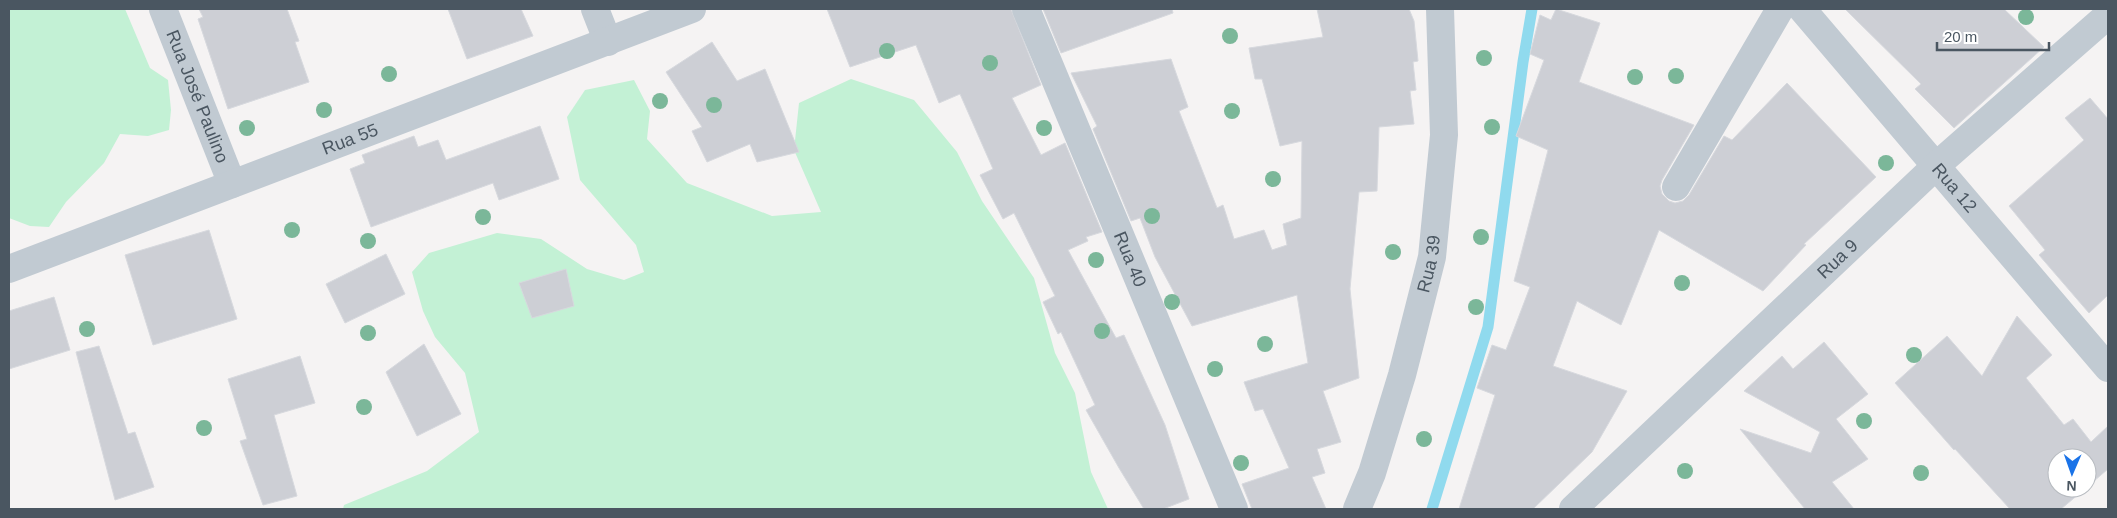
<svg xmlns="http://www.w3.org/2000/svg" width="2117" height="518" font-family="Helvetica,sans-serif">
<style>
.green{fill:#c3f1d5}
.lines{fill:none;stroke-linecap:round;stroke-linejoin:round}
.stream{stroke:#90daee;stroke-width:11}
.building{fill:#cdcfd5;stroke:#d7d9de}
.street{stroke:#c1cad2;stroke-width:28}
.tree{fill:#7bb799}
.labels{text-anchor:middle;stroke-width:5;stroke-linejoin:round;paint-order:stroke}
.street-label{font-size:18px;fill:#4a5661;stroke:#fff}
</style>
<rect width="100%" height="100%" fill="#f5f3f3"/>
<g class="green">
<polygon points="9,9 125,9 150,68 168,80 171,110 169,130 148,136 120,134 104,163 66,202 49,227 30,226 9,218"/>
<polygon points="851,79 914,100 957,152 982,201 1034,278 1055,353 1075,393 1091,472 1108,509 343,509 344,505 427,471 479,432 465,373 435,337 423,311 412,272 429,253 497,233 541,239 587,269 624,280 644,272 636,245 580,180 567,117 585,90 634,80 650,111 647,139 687,183 772,216 821,212 794,150 799,103"/>
</g>
<g class="lines">
<polyline class="stream" points="1432,509 1488,327 1523,62 1532,9"/>
</g>
<g class="building">
<polygon points="199,9 287,9 299,41 295,42 309,82 228,109 198,19 203,17"/>
<polygon points="448,9 521,9 533,36 467,59"/>
<polygon points="827,9 1011,9 1041,85 1012,98 1041,155 1065,143 1102,232 1086,237 1088,241 1068,250 1116,338 1124,335 1165,425 1189,499 1163,509 1144,509 1119,468 1086,410 1095,405 1061,332 1058,334 1043,302 1055,296 1014,213 1003,219 980,175 993,169 960,94 939,103 916,45 850,67"/>
<polygon points="1043,9 1172,9 1173,13 1061,53"/>
<polygon points="1317,9 1409,9 1414,21 1418,61 1413,62 1416,90 1410,91 1414,124 1379,127 1377,191 1359,192 1350,289 1359,378 1323,391 1341,442 1317,449 1325,473 1312,477 1326,509 1252,509 1242,484 1289,468 1263,409 1255,411 1244,382 1308,363 1297,295 1192,326 1155,257 1140,218 1131,221 1093,129 1097,126 1071,73 1171,59 1188,107 1179,111 1217,208 1223,205 1234,239 1264,230 1272,250 1287,245 1283,224 1301,218 1302,141 1280,146 1262,79 1255,79 1249,48 1323,37"/>
<polygon points="1556,9 1600,23 1579,82 1694,125 1662,180 1660,186 1662,194 1669,201 1675,203 1683,201 1689,195 1724,136 1732,140 1787,83 1876,177 1804,244 1806,245 1763,291 1659,230 1621,325 1577,301 1553,366 1627,391 1592,452 1533,509 1459,509 1495,395 1477,388 1492,345 1506,350 1530,287 1514,281 1548,150 1516,136 1544,60 1530,54 1540,15 1551,20"/>
<polygon points="1845,9 2004,9 2044,47 1954,128 1915,89 1921,84"/>
<polygon points="712,42 737,81 765,69 799,152 757,162 750,144 707,162 692,131 702,127 666,72"/>
<polygon points="2090,98 2108,119 2108,295 2089,313 2039,255 2045,250 2009,206 2084,140 2065,118"/>
<polygon points="540,126 559,179 499,200 493,183 371,227 350,169 365,163 362,155 414,136 418,147 438,140 446,160"/>
<polygon points="209,230 237,319 153,345 125,255"/>
<polygon points="386,254 405,294 345,323 326,284"/>
<polygon points="566,269 574,306 532,318 519,283"/>
<polygon points="54,297 70,350 9,369 9,311"/>
<polygon points="2017,316 2052,355 2026,378 2064,425 2073,419 2091,442 2108,426 2108,469 2087,487 2087,458 2057,458 2057,488 2086,488 2061,509 2010,509 1955,449 1954,450 1895,383 1947,336 1982,376"/>
<polygon points="1824,342 1868,394 1836,419 1868,459 1832,482 1854,509 1805,509 1740,429 1811,453 1820,432 1744,391 1782,356 1793,369"/>
<polygon points="424,344 461,414 417,436 386,372"/>
<polygon points="99,346 128,434 135,432 154,487 115,500 76,352"/>
<polygon points="300,356 315,403 274,415 297,496 263,505 240,441 247,439 228,379"/>
</g>
<g class="lines">
<g class="street">
<path id="s1" d="M163,9L232,184"/>
<polyline points="595,9 608,42"/>
<path id="s2" d="M1026,9L1234,509"/>
<path id="s3" d="M1802,9L2108,368"/>
<polyline points="1676,187 1780,9"/>
<path id="s4" d="M9,269L692,9"/>
<path id="s5" d="M1357,509L1372,473L1402,375L1432,257L1444,135L1440,9"/>
<path id="s6" d="M1573,509L1937,165L2108,15"/>
</g>
</g>
<g class="tree">
<circle cx="2026" cy="17" r="8"/>
<circle cx="1230" cy="36" r="8"/>
<circle cx="887" cy="51" r="8"/>
<circle cx="1484" cy="58" r="8"/>
<circle cx="990" cy="63" r="8"/>
<circle cx="389" cy="74" r="8"/>
<circle cx="1676" cy="76" r="8"/>
<circle cx="1635" cy="77" r="8"/>
<circle cx="660" cy="101" r="8"/>
<circle cx="714" cy="105" r="8"/>
<circle cx="324" cy="110" r="8"/>
<circle cx="1232" cy="111" r="8"/>
<circle cx="1492" cy="127" r="8"/>
<circle cx="247" cy="128" r="8"/>
<circle cx="1044" cy="128" r="8"/>
<circle cx="1886" cy="163" r="8"/>
<circle cx="1273" cy="179" r="8"/>
<circle cx="1152" cy="216" r="8"/>
<circle cx="483" cy="217" r="8"/>
<circle cx="292" cy="230" r="8"/>
<circle cx="1481" cy="237" r="8"/>
<circle cx="368" cy="241" r="8"/>
<circle cx="1393" cy="252" r="8"/>
<circle cx="1096" cy="260" r="8"/>
<circle cx="1682" cy="283" r="8"/>
<circle cx="1172" cy="302" r="8"/>
<circle cx="1476" cy="307" r="8"/>
<circle cx="87" cy="329" r="8"/>
<circle cx="1102" cy="331" r="8"/>
<circle cx="368" cy="333" r="8"/>
<circle cx="1265" cy="344" r="8"/>
<circle cx="1914" cy="355" r="8"/>
<circle cx="1215" cy="369" r="8"/>
<circle cx="364" cy="407" r="8"/>
<circle cx="1864" cy="421" r="8"/>
<circle cx="204" cy="428" r="8"/>
<circle cx="1424" cy="439" r="8"/>
<circle cx="1241" cy="463" r="8"/>
<circle cx="1685" cy="471" r="8"/>
<circle cx="1921" cy="473" r="8"/>
</g>
<g class="labels">
<g class="street-label">
<text dy="6" stroke="none"><textPath href="#s1" startOffset="94">Rua José Paulino</textPath></text>
<text dy="6" stroke="none"><textPath href="#s4" startOffset="365">Rua 55</textPath></text>
<text dy="6" stroke="none"><textPath href="#s3" startOffset="235">Rua 12</textPath></text>
<text dy="6" stroke="none"><textPath href="#s2" startOffset="271">Rua 40</textPath></text>
<text dy="6" stroke="none"><textPath href="#s6" startOffset="364">Rua 9</textPath></text>
<text dy="6" stroke="none"><textPath href="#s5" startOffset="256">Rua 39</textPath></text>
</g>
</g>
<rect width="2117" height="518" fill="none" stroke="#4a5661" stroke-width="20"/>
<g transform="translate(2072 473) rotate(182)"><circle r="24" fill="#ffffff" stroke="#b7bbc0"/>
<path d="M0-4L9 19L0 12L-9 19Z" fill="#1a73e8"/>
<text y="-8" font-size="14" font-weight="bold" text-anchor="middle" fill="#4a5661">N</text>
</g>
<path d="M1937 42v8h112v-8" fill="none" stroke="#4a5661" stroke-width="2.5"/>
<text x="1944" y="42" font-size="15" fill="#4a5661" stroke="#ffffff" stroke-width="4" paint-order="stroke">20 m</text>
</svg>
